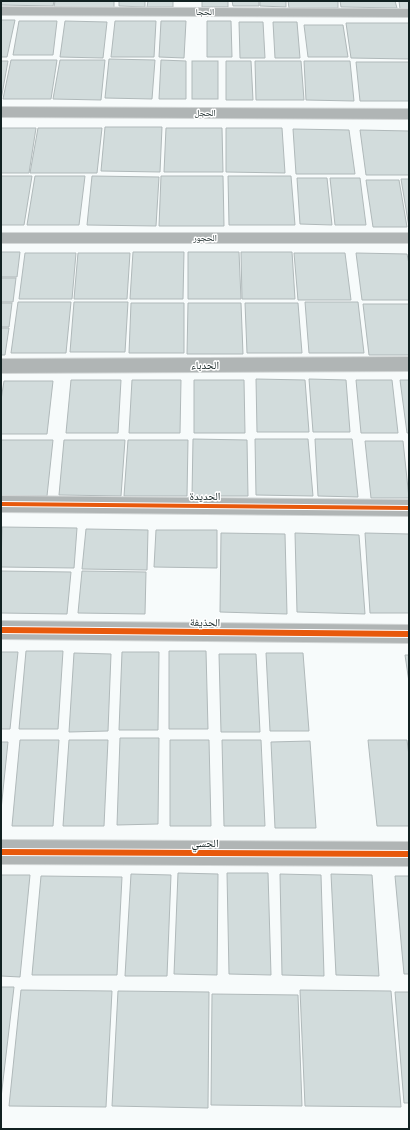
<svg xmlns="http://www.w3.org/2000/svg" width="410" height="1130" font-family="Mulish,'Noto Naskh Arabic',sans-serif">
<style>
.building{fill:#d2dcdc;stroke:#b0b9ba}
.lines{fill:none;stroke-linecap:round;stroke-linejoin:round}
.minor-casing{stroke:#d3d7d7;stroke-width:2}
.minor{fill:#b0b5b5;fill-rule:evenodd}
.cycleway-casing{stroke:#fff;stroke-width:2}
.cycleway{fill:#e8590c;fill-rule:evenodd}
.labels{text-anchor:middle;stroke-width:3;stroke-linejoin:round;paint-order:stroke}
.far-street-label{font-size:9px;fill:#112121;stroke:#fff}
.street-label{font-size:11px;fill:#112121;stroke:#fff}
</style>
<rect width="100%" height="100%" fill="#f7fbfb"/>
<g class="building">
<polygon points="1,1 54,1 53,6 1,5"/>
<polygon points="55,1 114,1 114,8 54,7"/>
<polygon points="119,1 145,1 145,7 119,6"/>
<polygon points="148,1 173,1 173,7 147,7"/>
<rect x="202" y="1" width="26" height="6"/>
<polygon points="232,1 259,1 259,6 233,6"/>
<polygon points="260,1 286,1 286,7 260,6"/>
<polygon points="288,1 338,1 338,8 289,8"/>
<polygon points="340,1 395,1 397,8 341,7"/>
<polygon points="399,1 409,1 409,9 400,9"/>
<polygon points="1,20 15,20 7,57 1,57"/>
<polygon points="19,21 57,21 53,55 13,55"/>
<polygon points="65,21 107,22 103,58 60,57"/>
<polygon points="115,21 156,21 154,57 111,57"/>
<polygon points="161,21 186,21 184,58 159,57"/>
<polygon points="207,21 231,21 232,57 207,57"/>
<polygon points="239,22 263,22 265,58 240,58"/>
<polygon points="273,22 297,22 300,58 275,58"/>
<polygon points="346,23 409,23 409,59 351,58"/>
<polygon points="304,25 343,25 348,57 308,57"/>
<polygon points="109,59 155,60 152,99 105,98"/>
<polygon points="11,60 57,60 51,99 3,99"/>
<polygon points="60,60 105,60 101,100 53,99"/>
<polygon points="161,60 186,61 186,99 159,99"/>
<polygon points="1,61 8,61 1,100"/>
<rect x="192" y="61" width="26" height="38"/>
<polygon points="226,61 251,61 253,100 226,100"/>
<polygon points="255,61 301,61 304,100 256,100"/>
<polygon points="304,61 350,61 354,101 306,100"/>
<polygon points="356,62 409,62 409,101 360,101"/>
<polygon points="105,127 162,127 160,172 101,171"/>
<polygon points="1,128 36,128 29,173 1,173"/>
<polygon points="38,128 102,128 97,173 30,173"/>
<polygon points="166,128 222,128 223,172 164,172"/>
<polygon points="226,128 282,128 285,173 226,172"/>
<polygon points="293,129 349,130 355,174 296,174"/>
<polygon points="360,130 409,131 409,175 366,175"/>
<polygon points="1,176 32,176 24,225 1,225"/>
<polygon points="35,176 85,176 79,225 27,225"/>
<polygon points="92,176 159,177 156,226 87,225"/>
<polygon points="161,176 223,176 224,226 159,226"/>
<polygon points="228,176 291,176 295,225 229,225"/>
<polygon points="297,178 327,178 332,225 300,224"/>
<polygon points="330,178 360,178 366,225 335,225"/>
<polygon points="401,179 409,179 409,227"/>
<polygon points="366,180 399,180 407,227 373,227"/>
<polygon points="1,252 20,252 17,277 1,277"/>
<polygon points="133,252 184,252 183,299 130,299"/>
<polygon points="188,252 239,252 241,299 188,299"/>
<polygon points="241,252 292,252 295,299 242,299"/>
<polygon points="25,253 76,253 72,299 19,299"/>
<polygon points="78,253 130,253 127,299 74,299"/>
<polygon points="294,253 345,253 351,300 298,300"/>
<polygon points="356,253 407,254 409,264 409,300 362,300"/>
<polygon points="1,278 16,278 13,302 1,302"/>
<polygon points="18,302 71,302 66,353 11,353"/>
<polygon points="74,302 128,302 125,352 70,352"/>
<polygon points="305,302 358,302 364,353 309,353"/>
<polygon points="1,303 12,303 9,327 1,327"/>
<polygon points="131,303 184,303 184,353 129,353"/>
<polygon points="188,303 241,303 243,354 187,354"/>
<polygon points="245,303 298,303 302,353 247,353"/>
<polygon points="363,304 409,304 409,355 369,355"/>
<polygon points="1,328 9,328 5,355 1,355"/>
<polygon points="256,379 305,380 309,432 257,432"/>
<polygon points="309,379 346,380 350,432 313,432"/>
<polygon points="71,380 121,380 118,433 66,433"/>
<polygon points="132,380 181,380 180,433 129,433"/>
<polygon points="194,380 244,380 245,433 194,433"/>
<polygon points="356,380 392,380 398,433 361,433"/>
<polygon points="400,380 409,380 409,433 407,433"/>
<polygon points="4,381 53,381 47,434 1,434 1,400"/>
<polygon points="193,439 247,440 248,496 192,496"/>
<polygon points="255,439 308,439 313,496 256,495"/>
<polygon points="315,439 352,439 358,497 318,496"/>
<polygon points="1,440 53,440 47,496 1,496"/>
<polygon points="64,440 125,440 121,496 59,495"/>
<polygon points="128,440 188,440 187,496 124,496"/>
<polygon points="365,441 403,441 409,498 371,498"/>
<polygon points="2,527 77,528 74,568 1,567"/>
<polygon points="86,529 148,530 147,570 82,569"/>
<polygon points="156,530 217,530 217,568 154,567"/>
<polygon points="221,533 285,534 287,614 220,612"/>
<polygon points="295,533 359,535 365,614 297,612"/>
<polygon points="365,533 409,534 409,613 370,613"/>
<polygon points="1,571 71,572 67,614 1,613"/>
<polygon points="82,571 146,572 145,614 78,613"/>
<polygon points="26,651 63,651 58,729 19,729"/>
<polygon points="169,651 206,651 208,729 169,729"/>
<polygon points="1,652 18,652 10,729 1,729"/>
<polygon points="122,652 159,652 158,730 119,730"/>
<polygon points="74,653 111,654 108,731 69,732"/>
<polygon points="266,653 303,653 309,731 270,731"/>
<polygon points="219,654 256,654 260,732 221,732"/>
<polygon points="405,655 409,655 409,682"/>
<polygon points="120,738 159,738 158,824 117,825"/>
<polygon points="20,740 59,740 53,826 12,826"/>
<polygon points="69,740 108,740 104,826 63,826"/>
<polygon points="170,740 209,740 211,826 170,826"/>
<polygon points="222,740 261,740 265,826 224,826"/>
<polygon points="368,740 407,740 409,756 409,826 377,826"/>
<polygon points="310,741 316,828 275,828 271,742"/>
<polygon points="1,742 8,742 1,810"/>
<polygon points="178,873 218,874 217,975 174,974"/>
<polygon points="227,873 268,873 271,975 229,974"/>
<polygon points="131,874 171,875 167,976 125,976"/>
<polygon points="280,874 321,875 324,976 282,975"/>
<polygon points="331,874 372,875 379,976 336,975"/>
<polygon points="1,875 30,875 20,977 1,976"/>
<polygon points="41,876 122,877 117,975 32,975"/>
<polygon points="395,876 409,876 409,974 404,974"/>
<polygon points="1,987 14,987 1,1098"/>
<polygon points="21,990 112,991 106,1107 9,1106"/>
<polygon points="300,990 391,991 401,1107 305,1106"/>
<polygon points="118,991 209,992 208,1108 112,1106"/>
<polygon points="395,992 409,992 409,1103 404,1103"/>
<polygon points="212,994 298,995 302,1106 211,1105"/>
</g>
<g class="lines">
<g class="minor-casing">
<g id="minor">
<polygon points="1,7 409,9 409,17 1,15"/>
<polygon points="1,107 409,109 409,119 1,117"/>
<rect x="1" y="233" width="408" height="10"/>
<polygon points="409,357 409,371 1,373 1,359"/>
<polygon points="1,496 409,500 409,516 1,512"/>
<polygon points="1,621 409,625 409,643 1,639"/>
<polygon points="1,840 409,842 409,866 1,864"/>
</g>
</g>
<use href="#minor" class="minor"/>
<g class="cycleway-casing">
<g id="cycleway">
<polygon points="1,502 409,506 409,510 1,506"/>
<polygon points="1,627 409,631 409,637 1,633"/>
<polygon points="1,849 409,851 409,857 1,855"/>
</g>
</g>
<use href="#cycleway" class="cycleway"/>
</g>
<g class="labels">
<g class="far-street-label">
<text x="205" y="15">الحجا</text>
<text x="205" y="116">الحجل</text>
<text x="205" y="241">الحجور</text>
</g>
<g class="street-label">
<text x="205" y="369">الحدباء</text>
<text x="205" y="500">الحديدة</text>
<text transform="translate(205 622) rotate(1)" y="4">الحذيفة</text>
<text x="205" y="847">الحسي</text>
</g>
</g>
<rect width="410" height="1130" fill="none" stroke="#112121" stroke-width="4"/>
</svg>
